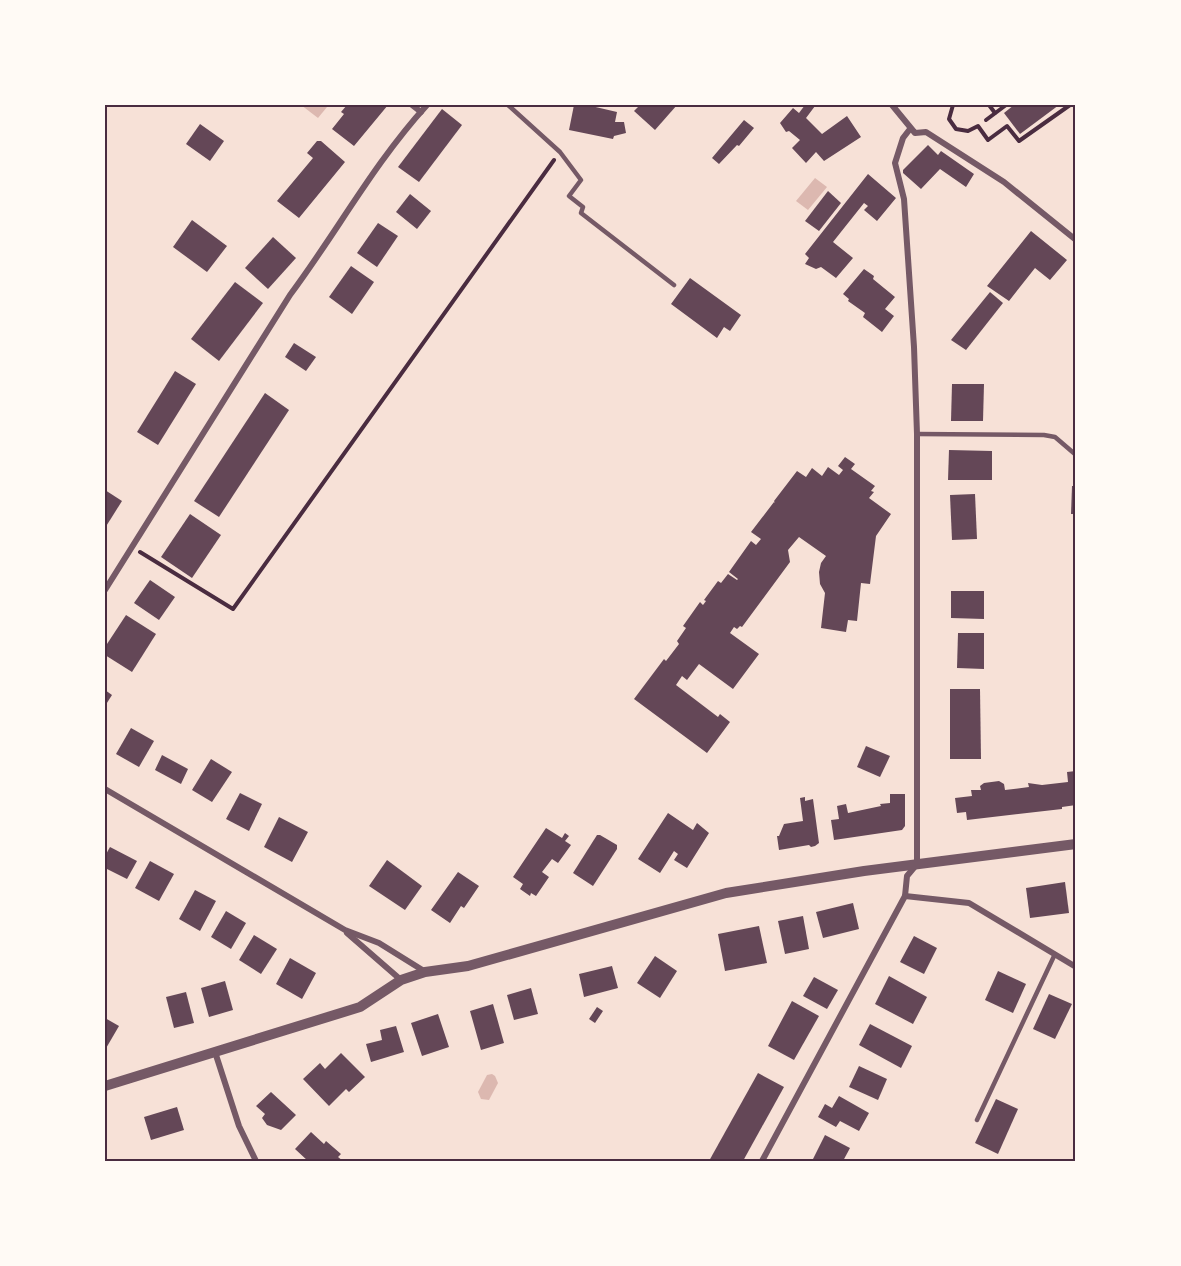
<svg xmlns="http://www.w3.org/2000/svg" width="1181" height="1266" font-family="'Golos Text',sans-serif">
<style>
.water{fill:#dcb8b0}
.building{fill:#644757}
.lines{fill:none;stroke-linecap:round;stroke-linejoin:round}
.path{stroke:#4a2c40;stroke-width:4}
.service{stroke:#755966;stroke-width:4.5}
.minor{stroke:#755966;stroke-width:6}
.tertiary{stroke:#755966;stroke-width:10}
.neatline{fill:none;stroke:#4a2c40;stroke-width:2}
</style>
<rect width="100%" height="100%" fill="#f7e1d7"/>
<g class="water">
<polygon points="301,105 324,105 327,107 318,118"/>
<polygon points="815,178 827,187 808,210 796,201"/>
<polygon points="492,1074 495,1076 498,1083 489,1100 481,1099 478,1092 487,1075"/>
</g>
<g class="building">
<polygon points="347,105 388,105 354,146 332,129 344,114 341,112"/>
<polygon points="574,105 587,105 617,112 615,122 624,122 626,133 614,136 613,139 569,130"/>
<polygon points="640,105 677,105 655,130 634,111"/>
<polygon points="805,105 815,106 806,118 822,134 847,116 861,137 824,161 816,152 806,163 792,148 800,140 789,131 786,132 780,123 793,108 799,113"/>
<polygon points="1014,105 1059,105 1020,134 1004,113"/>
<polygon points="442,109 462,125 419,182 398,167"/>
<polygon points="744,120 754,128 739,146 737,145 719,164 712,158"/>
<polygon points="200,124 224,141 210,161 186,144"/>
<polygon points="317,141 321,141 345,162 299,218 277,201 313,158 307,153"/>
<polygon points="928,145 938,155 941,151 974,174 966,187 940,169 921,189 903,173 903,170"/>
<polygon points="868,174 896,198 877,221 864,210 868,206 864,203 833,242 853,258 836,278 821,267 816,269 805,264 809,258 805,254"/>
<polygon points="828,191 841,203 819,231 805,221"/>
<polygon points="410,194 431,211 417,229 396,212"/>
<polygon points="192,220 227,246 207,272 173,247"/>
<polygon points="378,223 398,236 377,267 357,253"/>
<polygon points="1031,231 1067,260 1050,280 1035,268 1009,301 987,286"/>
<polygon points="273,237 296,258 268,289 245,268"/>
<polygon points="351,266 374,282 352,314 329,297"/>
<polygon points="864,269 874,276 873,279 895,297 885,309 894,316 882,332 863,317 865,313 848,301 849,299 843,294"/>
<polygon points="690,278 741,315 730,331 724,327 717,338 671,304"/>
<polygon points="235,282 263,303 219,361 191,339"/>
<polygon points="990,292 1003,303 966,350 951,340"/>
<polygon points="294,343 316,357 306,371 285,357"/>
<polygon points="175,371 196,384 158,445 137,432"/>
<polygon points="952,384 984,384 983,421 951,421"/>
<polygon points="265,393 289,410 219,517 194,501"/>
<polygon points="949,450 992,451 992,480 948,480"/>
<polygon points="845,457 855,464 851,469 875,486 871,491 874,492 869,498 891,514 876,536 870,584 861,583 857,621 848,620 846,632 821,628 825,593 820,584 819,572 821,563 826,556 799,537 788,550 790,562 742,627 740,626 737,629 734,627 730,633 759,654 733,689 699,664 687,680 682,676 676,685 718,717 720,714 730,722 707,753 634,699 664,659 666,661 679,644 677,641 686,628 683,626 700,602 703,605 706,601 704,600 718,581 721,583 728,574 737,580 738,579 729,572 751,541 756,545 761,539 751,532 774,502 775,503 774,501 797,471 806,477 812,468 822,476 828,467 839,475 843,470 838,466"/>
<polygon points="1072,486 1076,486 1076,514 1071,514"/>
<polygon points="105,490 122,501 105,528"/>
<polygon points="975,494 977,539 952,540 950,495"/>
<polygon points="190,514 221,535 192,578 161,557"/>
<polygon points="150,580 175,597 159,620 134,603"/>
<polygon points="951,591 984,591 984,619 951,618"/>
<polygon points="126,615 156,634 132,672 105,655 105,647"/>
<polygon points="958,633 984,633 984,669 957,668"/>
<polygon points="950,689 980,689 981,759 950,759"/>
<polygon points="105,690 112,695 105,706"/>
<polygon points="131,728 154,741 139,767 116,754"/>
<polygon points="866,746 890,756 880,777 857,767"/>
<polygon points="162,755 188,769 181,784 155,770"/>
<polygon points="211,759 232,772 212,802 192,790"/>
<polygon points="1076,771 1076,805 1062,807 1062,809 967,820 966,812 957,813 955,798 972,796 971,790 981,790 980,786 984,783 999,781 1004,784 1005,790 1029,787 1028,783 1042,785 1068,782 1067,772"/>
<polygon points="240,793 262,804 249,831 226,819"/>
<polygon points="890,794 905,794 905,826 902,830 834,840 831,820 839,819 837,806 846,804 848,813 881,806 880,804 890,803"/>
<polygon points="805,797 805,801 813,799 819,843 815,846 811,847 809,845 779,850 777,836 779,836 784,824 803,821 800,798"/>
<polygon points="668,813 693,830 697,823 709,833 687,868 674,860 678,854 674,851 660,873 638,859"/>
<polygon points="279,817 308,832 292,862 264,847"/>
<polygon points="546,828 562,838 565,833 569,836 565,841 571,845 558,863 552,859 542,872 549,877 536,896 531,893 530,896 520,889 523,884 513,877"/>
<polygon points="597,835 600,835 617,845 617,849 593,886 573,873"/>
<polygon points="110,847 137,861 127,879 105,868 105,856"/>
<polygon points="387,860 422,886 405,910 369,886"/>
<polygon points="150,861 174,874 159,901 135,888"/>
<polygon points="458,872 479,886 464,908 461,906 450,923 431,910"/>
<polygon points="1065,882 1069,913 1030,918 1026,888"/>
<polygon points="195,890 216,901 200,931 179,919"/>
<polygon points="853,903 859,929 823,938 816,912"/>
<polygon points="226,911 246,923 231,949 211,937"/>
<polygon points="803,916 809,949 785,954 778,921"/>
<polygon points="759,926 767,963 725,971 718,934"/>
<polygon points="254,935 277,949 261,974 239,960"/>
<polygon points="914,936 937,948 924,974 900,962"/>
<polygon points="655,956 677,971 660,998 637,983"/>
<polygon points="290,958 316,973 302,999 276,984"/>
<polygon points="612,966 618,988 584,997 579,974"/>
<polygon points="998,971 1026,984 1013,1013 985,1000"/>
<polygon points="889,976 927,997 913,1024 875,1004"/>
<polygon points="814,977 838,990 827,1009 803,996"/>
<polygon points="225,981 233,1010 209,1017 201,988"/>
<polygon points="531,988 538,1014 514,1020 507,995"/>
<polygon points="186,992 194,1023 174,1028 166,997"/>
<polygon points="1049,994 1072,1004 1055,1039 1033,1029"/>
<polygon points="792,1001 819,1016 794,1060 768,1046"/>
<polygon points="493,1004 504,1043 481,1050 470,1011"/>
<polygon points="597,1007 603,1011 595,1023 589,1019"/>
<polygon points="438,1014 449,1047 422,1056 411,1023"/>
<polygon points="105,1018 119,1026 105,1050"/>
<polygon points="870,1024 912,1046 901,1068 859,1045"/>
<polygon points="396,1026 404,1052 371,1062 366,1044 382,1040 380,1030"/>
<polygon points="341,1053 365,1077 349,1092 346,1089 329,1106 303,1079 320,1063 325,1069"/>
<polygon points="859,1066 887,1079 878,1100 849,1087"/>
<polygon points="758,1073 784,1087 743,1161 709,1161"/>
<polygon points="271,1092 296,1115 281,1130 267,1125 262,1118 265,1114 256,1106"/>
<polygon points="839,1096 869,1113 859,1131 840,1121 836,1127 818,1117 825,1104 832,1108"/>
<polygon points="996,1099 1018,1109 998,1154 975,1143"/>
<polygon points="177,1107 184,1130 151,1140 144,1117"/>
<polygon points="311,1132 324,1144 326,1141 341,1154 338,1157 343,1161 308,1161 295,1149"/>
<polygon points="825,1135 850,1148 843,1161 812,1161"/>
</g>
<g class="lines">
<g class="path">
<polyline points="953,105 949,119 956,129 968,131 978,126 988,140 1007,126 1019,141 1070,105"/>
<polyline points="989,105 995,113"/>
<polyline points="986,120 1006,105"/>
<polyline points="140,552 233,609 554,160"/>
</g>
<g class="service">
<polyline points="508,105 560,152 581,180 569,196 583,207 581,213 674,285"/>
<polyline points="917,434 1044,435 1055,437 1076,455"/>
<polyline points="977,1120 1055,954"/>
</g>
<g class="minor">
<polyline points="412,105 421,112"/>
<polyline points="892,105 915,133 926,132 1004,182 1076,240"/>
<path d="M105,590L290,295C337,232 374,163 427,105"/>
<polyline points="105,789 345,930 379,943 424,971"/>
<polyline points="905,896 969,903 1076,967"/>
<polyline points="347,933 401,980"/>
<polyline points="215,1052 239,1126 256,1161"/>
<polyline points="762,1161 905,896 907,876 917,864 917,434 914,347 904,199 895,163 903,138 910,129"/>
</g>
<polyline class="tertiary" points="105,1086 360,1007 401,980 425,972 468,966 726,893 864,871 1076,844"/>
</g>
<rect width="1181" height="1266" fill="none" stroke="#fffaf5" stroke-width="213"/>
<rect x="106" y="106" width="968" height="1054" class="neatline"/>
</svg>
